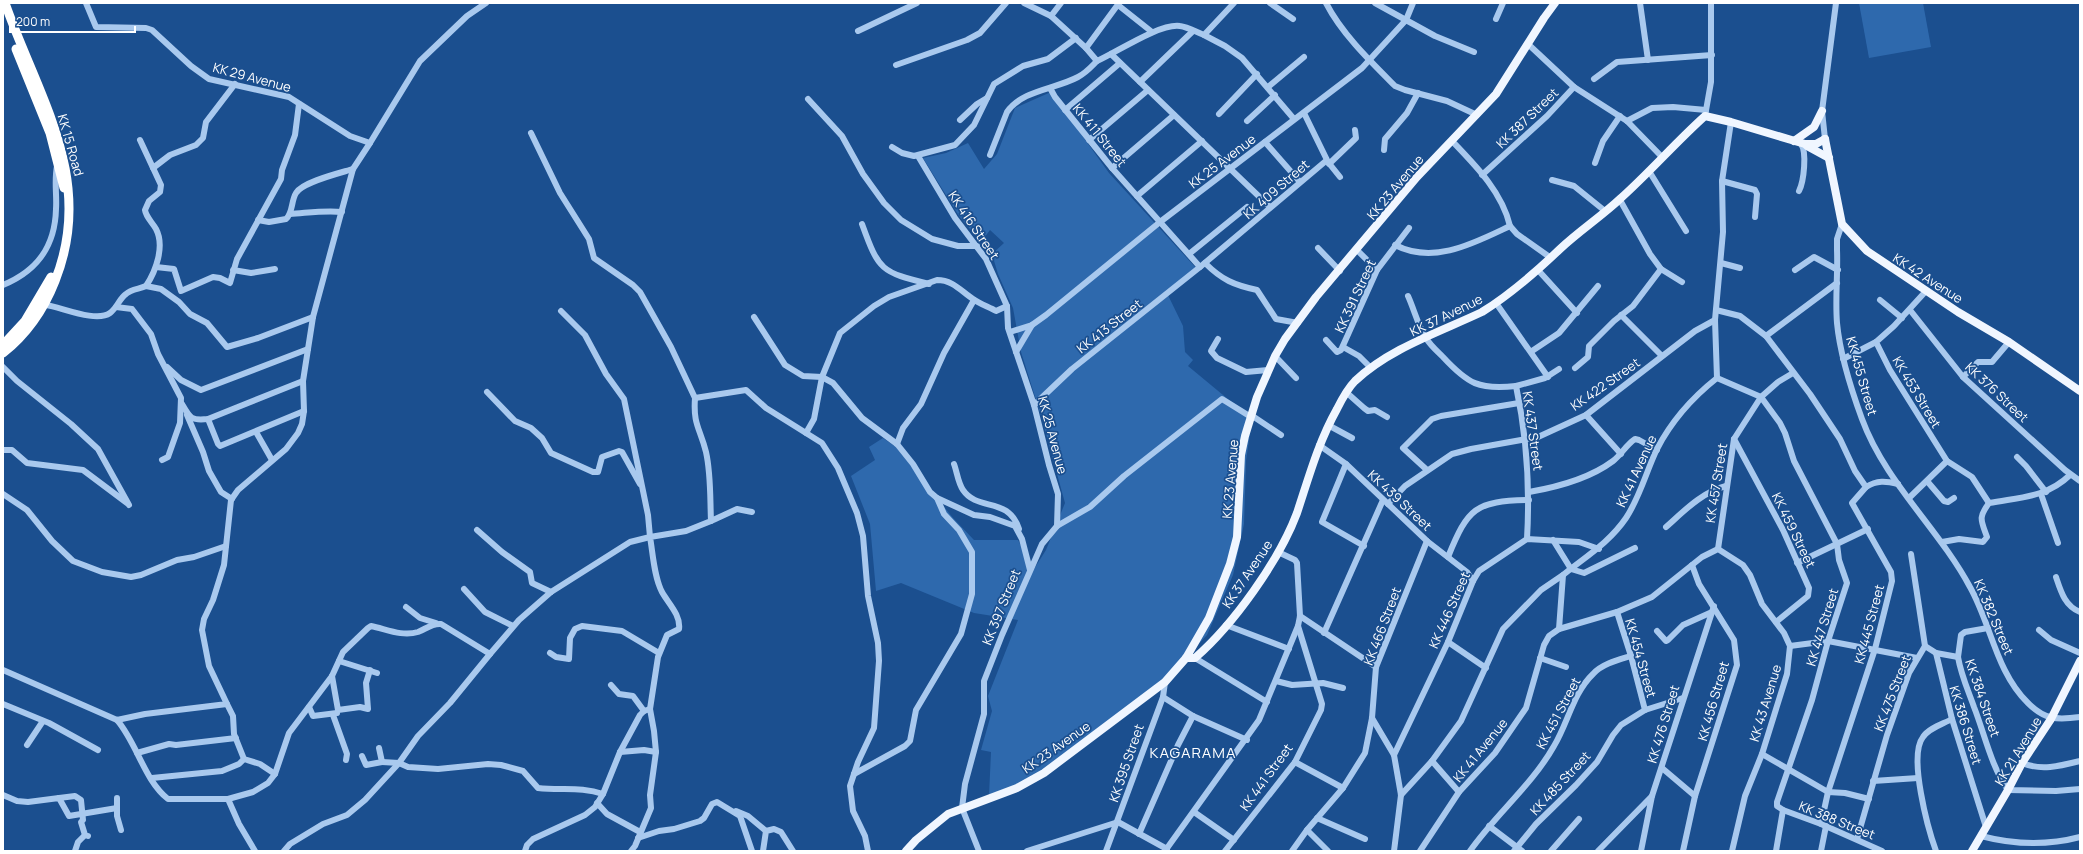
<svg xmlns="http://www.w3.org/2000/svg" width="2083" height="854" font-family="Manrope,sans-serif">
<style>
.green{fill:#2e69ad}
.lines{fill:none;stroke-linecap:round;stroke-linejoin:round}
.minor{stroke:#a9c9ee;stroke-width:6}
.major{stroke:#f0f6ff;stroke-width:8}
.highway{stroke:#fff;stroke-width:9}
.labels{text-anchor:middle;stroke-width:3.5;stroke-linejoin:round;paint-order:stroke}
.street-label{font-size:13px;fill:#fff;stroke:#1b4f8f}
.quarter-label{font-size:15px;letter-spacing:1px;fill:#fff;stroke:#1b4f8f}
</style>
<rect width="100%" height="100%" fill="#1b4f8f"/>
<g class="green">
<polygon points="1859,3 1923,3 1931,47 1869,58"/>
<polygon points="1051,92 1109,173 1196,268 1166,291 1183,326 1185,352 1193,360 1188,366 1252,419 1246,461 1244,524 1233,575 1207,635 1164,681 1033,778 989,796 991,752 981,750 992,711 988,696 1018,620 974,613 901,583 876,591 870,524 851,476 875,460 869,447 883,438 896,447 953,518 974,540 1018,540 1034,569 1046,550 1065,503 1042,419 1021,352 1013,308 998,274 992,254 1004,243 990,230 981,242 959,216 923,158 946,153 968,143 984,169 997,154 1015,108"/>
</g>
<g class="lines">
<g class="minor">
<polyline points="86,3 96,27 146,28 152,30 191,66 209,79 289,97 350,136 370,143 420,61 467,16 486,3"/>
<polyline points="1024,3 1051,16 1086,48 1119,3"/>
<polyline points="1270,3 1293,19"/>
<path d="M1326,3C1342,34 1370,61 1395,86L1405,90L1447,101L1477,115"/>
<polyline points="1375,3 1435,36 1474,52"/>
<polyline points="1640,3 1648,60"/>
<polyline points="1118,5 1152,32"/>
<polyline points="1051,16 1061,3"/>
<polyline points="1496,19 1503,3"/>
<polyline points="858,31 917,3"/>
<polyline points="1204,35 1225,46 1242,58 1294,119"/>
<path d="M1086,48L1097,61C1117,52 1160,23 1180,26C1188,27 1196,32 1204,35L1234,3"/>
<polyline points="1111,54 1270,207"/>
<polyline points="896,65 967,40 980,33 1006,3"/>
<polyline points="1594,79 1617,62 1712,55"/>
<polyline points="1140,82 1193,31"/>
<polyline points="1268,87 1304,57"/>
<polyline points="1574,87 1627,121 1662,157"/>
<polyline points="1050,88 1055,97 1112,168 1200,267"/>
<polyline points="808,99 842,136 863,174 884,203 901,220 932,239 958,246 977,246"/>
<polyline points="1065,110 1120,63"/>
<polyline points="1219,114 1257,74"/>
<polyline points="1705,116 1711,82 1711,3"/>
<polyline points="960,120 977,104 987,98"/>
<polyline points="1247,121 1275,95"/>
<polyline points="1627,121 1652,108 1673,107 1706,110"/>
<path d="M531,133L560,193L589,239L594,258L633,285L640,292L671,347L695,398C693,425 700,428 706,452C711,474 710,498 711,521L686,531L650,537C653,554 654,577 662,592C668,603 681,615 679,629L667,635L658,657L650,709L654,731L656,752L650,795L651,808L635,846L631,851"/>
<polyline points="1825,139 1822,111 1836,3"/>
<polyline points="1089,140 1148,90"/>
<path d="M1452,141C1476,166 1502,192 1510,226"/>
<polyline points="1265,142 1300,182"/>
<polyline points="892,147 902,153 914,156 955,145 974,125 994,84 1023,66 1048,59 1076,38"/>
<polyline points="1384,150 1385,139 1407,113 1418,93"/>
<path d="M990,155L1007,112C1022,90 1056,89 1078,77C1086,73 1091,67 1097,61"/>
<polyline points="918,156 955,218 986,259 1007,306 1008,328 1034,405 1049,465 1058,494 1057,526"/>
<polyline points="1328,162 1340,177"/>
<polyline points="1595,163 1603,141 1620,116"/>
<polyline points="1329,164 1356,138 1355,130"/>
<polyline points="153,168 170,155 196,145 203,138 206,122 235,84"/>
<polyline points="1112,168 1174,115"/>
<polyline points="1649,171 1686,231"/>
<polyline points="1482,175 1547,116 1574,87 1528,44"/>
<polyline points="1552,180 1574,186 1605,211"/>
<polyline points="1722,181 1755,190 1757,194 1755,217"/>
<path d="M1799,191C1804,181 1807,152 1801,144"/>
<polyline points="1137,196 1202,141"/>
<path d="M290,214C307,213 325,210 342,212"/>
<path d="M258,220L269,222L286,219C293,213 291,201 296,193C302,182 340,173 353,169"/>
<path d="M862,224C879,271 881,272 929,284"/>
<path d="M1842,224L1837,239V250C1838,274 1835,299 1837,323C1840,355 1851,389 1862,419C1885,482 1939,529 1970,587C1991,624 1996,672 2028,703C2045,720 2057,720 2080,717"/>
<path d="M1395,245C1434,265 1474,243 1510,226L1517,234L1551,258"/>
<polyline points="1318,248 1340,271"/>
<polyline points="1357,250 1377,270"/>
<polyline points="1189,254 1247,207"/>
<path d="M1205,263C1222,280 1234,285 1257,290L1276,319L1298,323"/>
<polyline points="1721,263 1740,268"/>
<polyline points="156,267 174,269 181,291 213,277 220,278 230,283 237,259 281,179 282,170 295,135 299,104"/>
<polyline points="1661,269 1682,282"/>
<polyline points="233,270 251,273 275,269"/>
<polyline points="1538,270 1577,313"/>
<polyline points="1795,270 1814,257 1838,270"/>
<path d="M3,285C37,271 55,247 56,209C57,195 54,181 57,166"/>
<polyline points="146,286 161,289 179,302 190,314 207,323 227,347 258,338 313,317"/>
<polyline points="1926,291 1894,326 1876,342 1890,370 1947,461 1972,477 1989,503"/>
<path d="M1408,296C1414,309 1418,326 1426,338C1430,345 1437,351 1443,357C1468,384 1479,390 1516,386C1527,437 1530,487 1527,539"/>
<polyline points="1880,300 1902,318"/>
<polyline points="1496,303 1548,377"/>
<path d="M46,305C61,307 96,323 110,313C117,308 119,299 126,294C131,289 140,289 146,286C156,271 165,246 156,229C152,222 146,217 145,210L149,201L160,192L161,185L140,140"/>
<polyline points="116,307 132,309 151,334 158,354 181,398 180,423 168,457 162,460"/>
<polyline points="1716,310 1740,316 1766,336 1810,394 1840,439 1855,471 1866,487 1852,503 1891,572 1892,581 1875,649 1828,792 1821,824"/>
<polyline points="1910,310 1963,377 2065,470 2080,481"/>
<polyline points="1621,315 1662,356"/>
<polyline points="754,317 785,365 803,376 822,377 833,383 862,418 897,444 913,464 930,492 937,498 974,515 990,517 1015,526 1022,539 1030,570"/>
<polyline points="1010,332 1032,325 1046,315 1160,222 1362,68 1406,20 1413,3"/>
<polyline points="1766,336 1837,283"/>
<polyline points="1218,339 1211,351 1217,358 1246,372 1268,370"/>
<polyline points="1326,340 1337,352 1341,350 1377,270 1409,228"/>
<polyline points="1343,347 1359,356 1371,368"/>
<polyline points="1532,351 1559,333 1598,286"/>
<polyline points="1016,352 1032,325"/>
<polyline points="1275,356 1296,378"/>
<polyline points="1843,359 1876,342"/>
<polyline points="3,367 17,381 71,424 98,449 129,505"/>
<polyline points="167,367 181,380 201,390 308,349"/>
<polyline points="1575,368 1588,357 1589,346 1614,321 1633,306 1661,269 1650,254 1620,200"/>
<polyline points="1963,377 1978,362 1992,362 2009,342"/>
<polyline points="1717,378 1761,397 1780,423 1785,433 1794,461 1837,544 1839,560 1847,583 1828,641 1812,700 1777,802 1777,806 1783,810 1776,851"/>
<polyline points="1516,386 1545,378 1559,369"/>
<polyline points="487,392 515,421 531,428 542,438 551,453 593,472 598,472 602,457 619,451 622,452 640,484"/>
<polyline points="1346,392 1364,408 1368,411 1375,410 1387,417"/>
<polyline points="695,398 746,390 766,408 822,443 838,468 857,513 863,536 868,596 878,643 879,661 874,728 858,762 850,786 853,811 865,836 868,851"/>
<path d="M182,404C190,418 191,421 208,419L303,381"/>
<polyline points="1034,405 1072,369 1200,267 1327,160 1304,113"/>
<polyline points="187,415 203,452 209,471 221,492 232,499"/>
<polyline points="1251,415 1281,435"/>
<polyline points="1586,415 1621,454"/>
<polyline points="208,419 218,444 220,446 304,411"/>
<polyline points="1328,425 1352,438"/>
<polyline points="256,432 272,460"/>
<path d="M806,433L814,419L822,377L840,333L874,306L889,297L937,280C953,280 961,291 973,299C980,304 989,307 996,311L1007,306"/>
<polyline points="1734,439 1783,530 1809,588 1808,596 1776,622"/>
<polyline points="897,444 903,428 921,404 944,353 974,300"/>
<polyline points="1319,445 1346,464 1427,541 1467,572 1473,581"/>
<polyline points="3,450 12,450 27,463 83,470 127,503"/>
<polyline points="2017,457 2026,466 2046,492"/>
<path d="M954,464C957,472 958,483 963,490C978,512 1008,496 1019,529"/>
<polyline points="1346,464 1322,522 1364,546"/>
<polyline points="1427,470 1403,448 1432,419 1441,416 1519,403"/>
<polyline points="1927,481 1944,501 1948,502 1954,498"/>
<path d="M1866,487C1877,480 1886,481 1898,484"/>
<path d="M1529,492C1558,487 1589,479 1613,461C1621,455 1626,445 1635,439L1639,440L1657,450"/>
<polyline points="3,494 27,510 52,541 73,561 102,572 131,577 141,575 177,560 194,557 226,546"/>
<polyline points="2041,494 2058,543"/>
<polyline points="1909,498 1947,461"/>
<polyline points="1388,504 1405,486 1452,454 1471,449 1538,437 1586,415 1695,331 1715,320"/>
<polyline points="711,521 737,509 752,512"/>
<path d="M1666,527C1684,511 1702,492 1726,486"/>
<polyline points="477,530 502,552 530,572 532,583 551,592"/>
<polyline points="1553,540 1571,569 1584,573 1635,548"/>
<path d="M1942,542L1959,539L1983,542L1987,537C1981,520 1978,518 1989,503C2020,497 2046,498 2070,475"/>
<polyline points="1718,549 1734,439 1761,397 1778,382 1793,373"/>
<path d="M1448,557C1468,508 1475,501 1529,500"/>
<polyline points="1797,563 1868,529"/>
<path d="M2056,577C2061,592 2065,606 2080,612"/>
<polyline points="464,589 485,612 513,626"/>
<polyline points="406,607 420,618 436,623"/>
<polyline points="1617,612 1631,656 1645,710"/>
<polyline points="1300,616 1376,667"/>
<polyline points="1226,625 1289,649"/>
<polyline points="1559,629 1617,612 1652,597 1702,557 1718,549 1743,565 1750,575 1762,604 1784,633 1790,646 1787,674 1762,754 1745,796 1732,851"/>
<polyline points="2039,630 2051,640 2080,653"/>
<polyline points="1657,631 1666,641 1668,640 1683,625 1712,612"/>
<polyline points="1324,633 1383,500"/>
<polyline points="1448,642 1486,668"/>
<polyline points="1790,646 1828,641 1917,658"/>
<polyline points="1925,646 1936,653 1958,657 1961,635 1965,632 1988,628"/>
<polyline points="550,653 556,657 569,659 570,638 575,629 582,626 622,631 659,653"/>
<polyline points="1936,653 1952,719 1986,827"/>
<path d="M1958,657C1961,675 1968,690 1974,707C1985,735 1991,766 2008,790L2056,791L2080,789"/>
<polyline points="1195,658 1267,702"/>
<polyline points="1540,658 1566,667"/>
<polyline points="339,661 377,673"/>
<polyline points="3,670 117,720 145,714 227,704 209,666 202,630 204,619 213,600 224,565 231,500 238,490 286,449 298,433 302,424 304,411 303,381 313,317 353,169 370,143"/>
<polyline points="332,676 338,710 360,707 368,709 366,683 370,670"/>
<polyline points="1276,681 1292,685 1323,683 1343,688"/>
<polyline points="611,685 619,694 633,696 644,711"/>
<polyline points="1163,697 1193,716 1247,740"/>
<polyline points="3,704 49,723 98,750"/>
<polyline points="227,704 233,716 234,734 244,759 260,764 275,774"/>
<polyline points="309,707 313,716 337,713"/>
<polyline points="333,715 347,754 346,760"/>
<polyline points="1372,718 1394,755 1401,795 1394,851"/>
<path d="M117,720C137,743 144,780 168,799H228L253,792L268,783L275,774L289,733L332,676L343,652L368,628L371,626C386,629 402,637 418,632C426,629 432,623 441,624L490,654L519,620L551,592L630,542L650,537L648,515L624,399L606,374L585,335L561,311"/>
<polyline points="27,745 43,721"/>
<polyline points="620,752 644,750 656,752"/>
<polyline points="137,753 169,744 176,745 236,738"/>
<polyline points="1762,754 1828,792 1845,793 1869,799"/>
<polyline points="1394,755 1448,642 1473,581 1479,571 1527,539 1579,542 1599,549"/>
<polyline points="362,756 366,765 382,762 379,748"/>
<polyline points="1432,761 1459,792"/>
<path d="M382,762L399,763L408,767L438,769L488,764L501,765L523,771L538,788C560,791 581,786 603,794"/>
<polyline points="1295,762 1343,788"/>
<path d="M2022,763C2041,771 2060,766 2080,761"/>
<polyline points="1662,768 1695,796"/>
<polyline points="854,774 905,746 910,741 916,710 961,634 972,594 972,552 959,530 944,514 937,498"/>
<polyline points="152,778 222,771 239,764 244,759"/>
<polyline points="1873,781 1918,778"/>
<polyline points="3,795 17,801 28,802 59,798 69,816 117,808"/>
<polyline points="1401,795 1432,761 1461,721 1503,629 1541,590 1563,575"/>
<polyline points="59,798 75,796 81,800 83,820 81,822 85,835 88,836"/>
<polyline points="117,798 117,816 121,830"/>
<polyline points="228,799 239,824 255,851"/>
<polyline points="597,803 607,814 640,832"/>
<polyline points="1783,810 1821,824 1882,851"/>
<polyline points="736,811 748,816 766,831"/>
<polyline points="1194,812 1234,840"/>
<polyline points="1317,818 1365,839"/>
<polyline points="1489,826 1522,851"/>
<polyline points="1307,830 1328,851"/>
<polyline points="1139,834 1178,745 1193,716"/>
<path d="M1981,836C2015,845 2046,846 2080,837"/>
<polyline points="638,838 659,831 674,829 700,821 704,818 712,804 717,802 740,816 752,851"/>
<polyline points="1857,839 1887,735 1909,673 1925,646 1911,554"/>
<polyline points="75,851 78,842 85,835"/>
<polyline points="284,851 290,844 323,824 347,815 365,800 399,763 418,736 450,703 490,654"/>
<polyline points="525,851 527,845 533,839 585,815 595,807 603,794 620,752 640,715 644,711 650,709"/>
<polyline points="763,851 766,831 774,829 781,832 793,851"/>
<polyline points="979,851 962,808 965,784 984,714 984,681 1002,635 1042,544 1057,526 1090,507 1124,476 1222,399 1251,417"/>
<polyline points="1027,851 1118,822 1167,849"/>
<polyline points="1106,851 1163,697 1165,682"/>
<polyline points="1165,851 1259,720 1298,626"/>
<polyline points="1225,851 1295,762 1321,710 1322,704 1298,626 1300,616 1297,563 1295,560 1278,552"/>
<polyline points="1292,851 1307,830 1343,788 1365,753 1372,718 1376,667 1427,541"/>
<path d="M1420,851L1459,792L1495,753L1526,708L1544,645L1549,636L1559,629L1563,575C1585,557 1609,543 1626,518C1640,497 1646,472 1657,449C1671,422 1693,397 1717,378L1715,320L1723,232L1722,181L1731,122"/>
<path d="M1470,851C1496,814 1532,785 1554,746C1568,723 1573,693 1593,674C1602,664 1618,660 1631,656"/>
<polyline points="1514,851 1536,824 1576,785 1597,762 1613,735 1621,725 1645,710 1683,698"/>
<polyline points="1551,851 1579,819"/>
<polyline points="1598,851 1652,796"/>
<polyline points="1641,851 1652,796 1714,606"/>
<polyline points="1683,851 1695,796 1737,665 1734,640 1699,584 1692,565"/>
<polyline points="1821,851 1826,826"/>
<path d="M1936,851C1928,829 1908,756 1923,737C1929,728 1943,724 1952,719"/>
</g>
<g class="major">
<polyline points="1825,139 1842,224 1867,251 1958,312 2009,342 2080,391"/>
<polyline points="1794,141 1814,127 1822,111"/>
<polyline points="1807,146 1829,158"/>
<path d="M1186,658H1195C1233,625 1279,561 1297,513C1309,477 1318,443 1337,409C1342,399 1347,389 1355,381C1390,348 1440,332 1482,312C1511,294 1536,272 1560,249C1579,231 1602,216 1621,198C1650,172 1676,142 1705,116L1731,122L1805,144H1816L1825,139"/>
<polyline points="906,851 916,840 948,814 1017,788 1044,773 1165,682 1186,658 1209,618 1230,564 1237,537 1241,455 1245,436 1257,397 1275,356 1285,339 1316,297 1417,177 1496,94 1544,18 1555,3"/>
<polyline points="1972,851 2008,790 2022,763 2051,719 2080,661"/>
</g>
<g class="highway">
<polyline points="16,49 50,133 64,188"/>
<polyline points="3,345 25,321 51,277"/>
<path d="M3,353C27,334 44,309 55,281C96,179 38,97 5,3"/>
</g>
</g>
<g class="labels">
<g class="street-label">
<text transform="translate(252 77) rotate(15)" y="5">KK 29 Avenue</text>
<text transform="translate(1527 118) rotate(-44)" y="5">KK 387 Street</text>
<text transform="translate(1100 135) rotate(51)" y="5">KK 411 Street</text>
<text transform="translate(71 145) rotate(74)" y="5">KK 15 Road</text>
<text transform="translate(1222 161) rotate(-37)" y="5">KK 25 Avenue</text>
<text transform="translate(1395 187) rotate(-50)" y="5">KK 23 Avenue</text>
<text transform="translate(1276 189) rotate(-41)" y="5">KK 409 Street</text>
<text transform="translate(974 225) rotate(56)" y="5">KK 416 Street</text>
<text transform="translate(1928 278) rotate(33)" y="5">KK 42 Avenue</text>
<text transform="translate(1355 296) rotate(-65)" y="5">KK 391 Street</text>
<text transform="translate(1446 315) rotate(-26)" y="5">KK 37 Avenue</text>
<text transform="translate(1109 326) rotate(-38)" y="5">KK 413 Street</text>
<text transform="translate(1862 376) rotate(74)" y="5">KK 455 Street</text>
<text transform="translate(1605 384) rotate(-35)" y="5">KK 422 Street</text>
<text transform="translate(1917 392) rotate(59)" y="5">KK 453 Street</text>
<text transform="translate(1997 392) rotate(43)" y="5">KK 376 Street</text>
<text transform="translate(1533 431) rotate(82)" y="5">KK 437 Street</text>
<text transform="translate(1053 435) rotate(75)" y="5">KK 25 Avenue</text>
<text transform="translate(1636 471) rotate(-65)" y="5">KK 41 Avenue</text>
<text transform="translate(1230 479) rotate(-85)" y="5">KK 23 Avenue</text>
<text transform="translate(1716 483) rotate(-81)" y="5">KK 457 Street</text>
<text transform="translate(1400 500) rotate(43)" y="5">KK 439 Street</text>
<text transform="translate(1794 530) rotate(64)" y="5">KK 459 Street</text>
<text transform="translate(1247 574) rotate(-56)" y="5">KK 37 Avenue</text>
<text transform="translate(1001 607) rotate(-68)" y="5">KK 397 Street</text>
<text transform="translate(1449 610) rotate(-66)" y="5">KK 446 Street</text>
<text transform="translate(1994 617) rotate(67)" y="5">KK 382 Street</text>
<text transform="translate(1869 624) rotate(-75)" y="5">KK 445 Street</text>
<text transform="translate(1382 626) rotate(-69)" y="5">KK 466 Street</text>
<text transform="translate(1822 627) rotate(-73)" y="5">KK 447 Street</text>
<text transform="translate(1641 658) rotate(74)" y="5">KK 454 Street</text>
<text transform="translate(1892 693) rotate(-69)" y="5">KK 475 Street</text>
<text transform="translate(1983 698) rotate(71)" y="5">KK 384 Street</text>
<text transform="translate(1713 701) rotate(-74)" y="5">KK 456 Street</text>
<text transform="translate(1765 703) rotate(-73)" y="5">KK 43 Avenue</text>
<text transform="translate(1558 713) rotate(-62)" y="5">KK 451 Street</text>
<text transform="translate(1663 724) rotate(-73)" y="5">KK 476 Street</text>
<text transform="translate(1966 725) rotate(73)" y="5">KK 386 Street</text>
<text transform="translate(1056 747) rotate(-35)" y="5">KK 23 Avenue</text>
<text transform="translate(1480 750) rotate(-51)" y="5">KK 41 Avenue</text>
<text transform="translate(2018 751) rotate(-59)" y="5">KK 21 Avenue</text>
<text transform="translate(1126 763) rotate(-71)" y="5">KK 395 Street</text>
<text transform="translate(1266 777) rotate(-54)" y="5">KK 441 Street</text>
<text transform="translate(1560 783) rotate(-47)" y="5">KK 485 Street</text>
<text transform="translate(1837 820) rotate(22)" y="5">KK 388 Street</text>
</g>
<g class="quarter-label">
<text x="1193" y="758">KAGARAMA</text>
</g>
</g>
<rect width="2083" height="854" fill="none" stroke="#ffffff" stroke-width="8"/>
<path d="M10 26v6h125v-6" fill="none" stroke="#ffffff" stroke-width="2"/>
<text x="16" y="26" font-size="12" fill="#ffffff" stroke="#1b4f8f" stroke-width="3" paint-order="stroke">200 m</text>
</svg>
